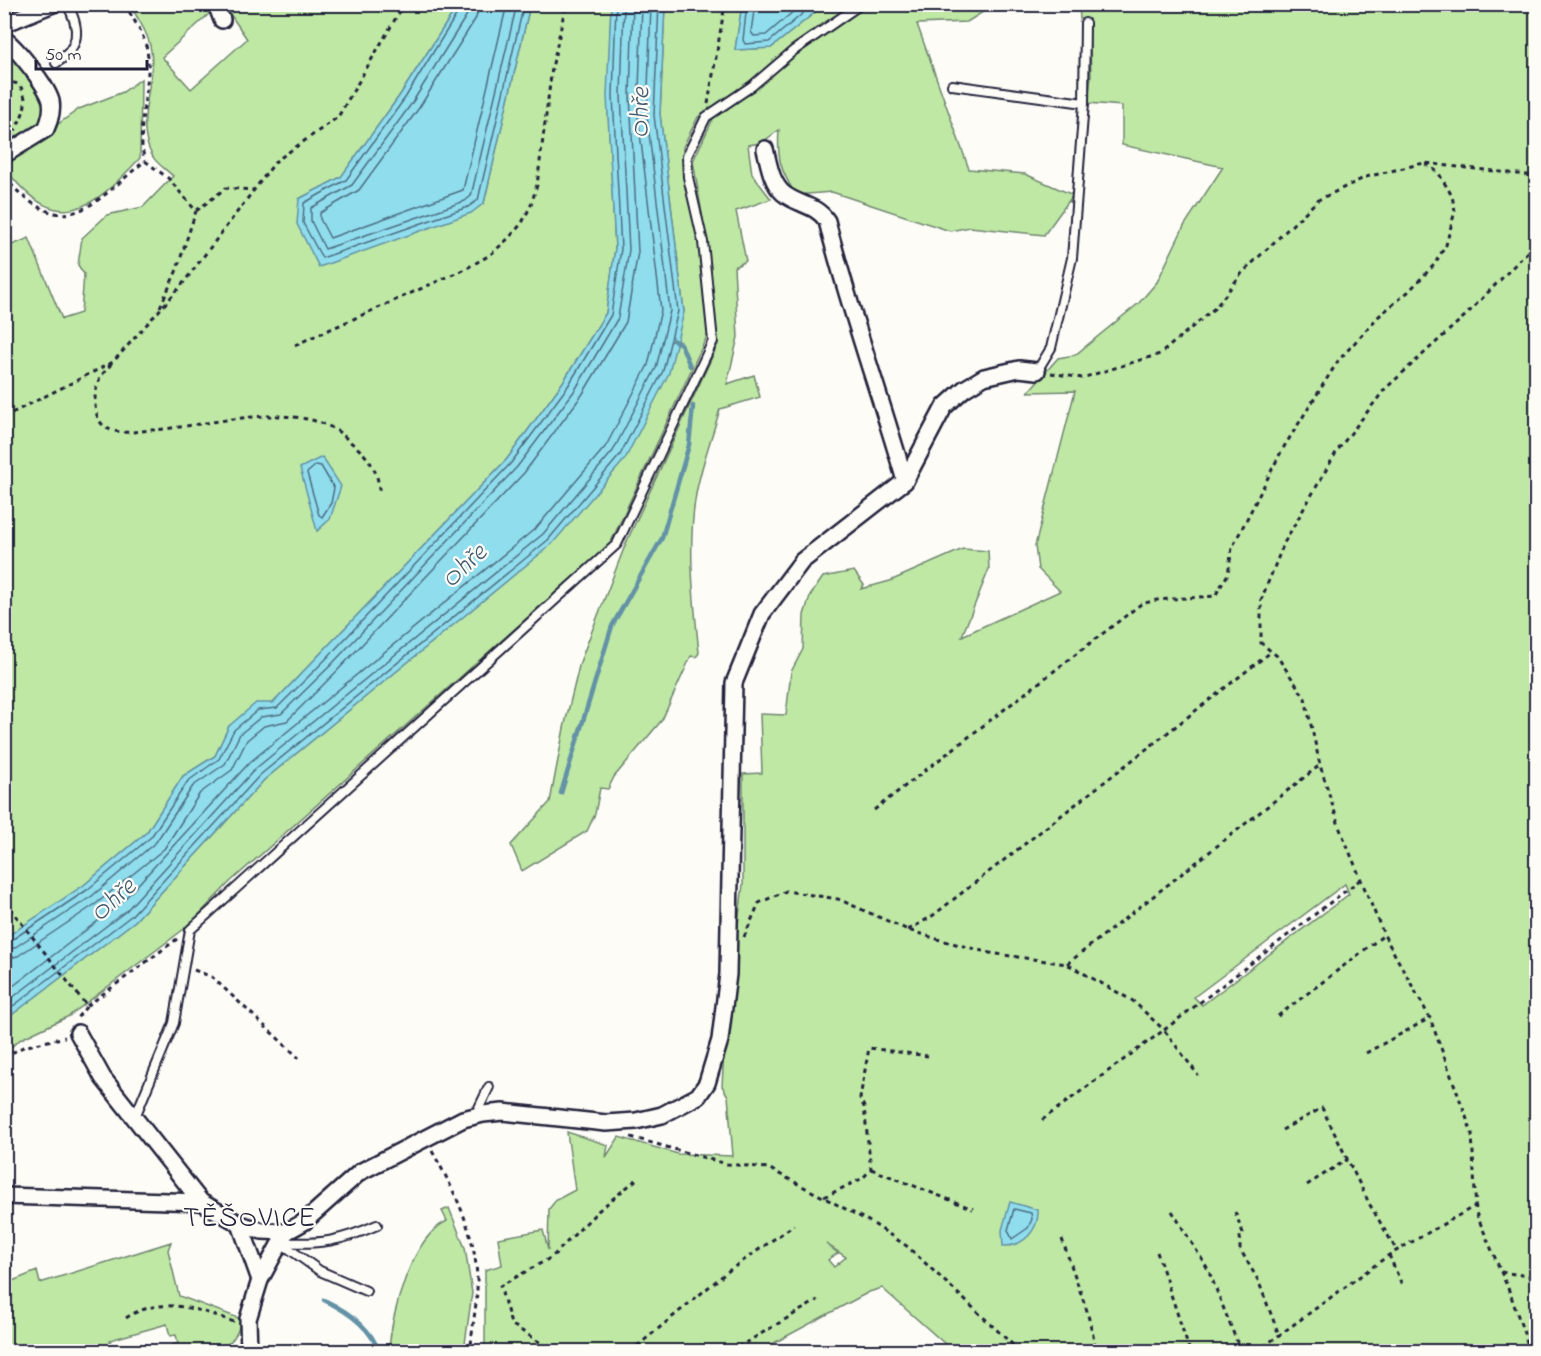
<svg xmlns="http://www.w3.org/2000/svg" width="1541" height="1356" font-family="'Indie Flower',sans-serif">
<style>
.green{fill:#bee8a4;stroke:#708570;stroke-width:1.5;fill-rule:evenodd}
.water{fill:#8fdded;stroke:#6392a6;stroke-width:1.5}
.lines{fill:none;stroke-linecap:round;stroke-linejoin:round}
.shore{stroke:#4e6d82;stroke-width:1.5}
.stream{stroke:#6392a6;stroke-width:4.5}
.service-casing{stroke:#22223b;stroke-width:12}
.minor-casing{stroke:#22223b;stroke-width:20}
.path{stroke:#22223b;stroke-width:3;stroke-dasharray:4.5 4.5;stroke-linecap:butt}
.service{stroke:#fdfcf7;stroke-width:8}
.minor{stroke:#fdfcf7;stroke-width:15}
.labels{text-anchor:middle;stroke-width:4.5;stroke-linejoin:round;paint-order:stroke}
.water-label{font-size:27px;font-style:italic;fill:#435a70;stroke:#fdfcf7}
.quarter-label{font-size:28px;letter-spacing:1.5px;fill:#22223b;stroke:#fdfcf7}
</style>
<rect width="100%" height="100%" fill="#fdfcf7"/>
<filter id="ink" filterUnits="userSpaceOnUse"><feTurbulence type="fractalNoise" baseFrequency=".0167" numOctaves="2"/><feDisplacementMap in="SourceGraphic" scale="12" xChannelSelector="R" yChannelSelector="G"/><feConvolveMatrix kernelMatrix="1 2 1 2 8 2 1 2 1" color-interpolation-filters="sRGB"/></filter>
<g filter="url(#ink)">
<g class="green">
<path d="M130,5H208L210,13L162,57L191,89L247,39L224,5H458L400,95L341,177L299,199L484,203L530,5H611L608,110L615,248L606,313L563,382L507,459L273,703L229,726L215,756L183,776L147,832L84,885L5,938V248L29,238L62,319L81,313L84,274L78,265L82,238L107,215L143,207L173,176C167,170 157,164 153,157C133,124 156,84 151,51C149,34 138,19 130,5Z"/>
<path d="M665,5H742L735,50L771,48L824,5H994L967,22L917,24L969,169L1025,174L1073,195L1044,235L970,227L950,231L832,192L796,195C780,170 777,159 779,130L761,143L748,145L752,174L771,199L736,211L746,261L734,267L738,337L727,384L754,375L760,397L720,409C712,437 701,466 696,494C687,546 694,603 699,653L696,657L691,656L662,720L614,777L608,789L600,788L595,814L587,831L522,871L511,845L550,802L564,728L580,662L626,543L718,344L707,243L693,161L720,104L698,117L683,147V176L698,239L708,334L610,544L230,882L188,926L69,1016L21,1039L5,1052V1020L135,921L264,780L433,641L684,312L660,114Z"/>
<path d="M1079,5H1536V1351H953L882,1288L869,1292L759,1351H485V1270L502,1265L498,1238L543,1230L548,1250L549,1209L556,1200L575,1190L567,1132L608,1145L606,1157L619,1137L678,1154L733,1156L728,1096L722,1086L726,1017L743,885V774L762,773L760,714L786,715L791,672L803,649L804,615L810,596L823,577L854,571L864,585L861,589L890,581L963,549L988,551L989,569L962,636L1060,591L1038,569L1035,546L1075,391L1028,392L1058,358L1075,355L1139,303L1157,282L1184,226L1223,167L1122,145V106L1088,103L1091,76L1089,20L1080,19ZM1345,884L1349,894L1202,1005L1194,997ZM826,1244L846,1257L834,1267L828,1260L838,1253Z"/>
<polygon points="4,47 46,98 44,123 4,149"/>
<path d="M141,79L140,158C95,207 59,238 8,172L14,156L79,109L123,92Z"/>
<path d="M449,1208L465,1248L472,1293L464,1351H389C391,1314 411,1238 447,1221L442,1211Z"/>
<path d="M171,1242L168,1250L179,1296L241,1319C235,1356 206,1351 174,1351L172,1345L178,1343L176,1335L170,1336L167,1324L110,1340L112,1351L5,1352V1284L37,1271L40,1283Z"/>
</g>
<g class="water">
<polygon points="458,5 530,5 484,203 471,213 319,267 297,224 299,199 341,177 400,95"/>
<polygon points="611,5 665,5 660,114 684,312 669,373 625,459 552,544 264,780 135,921 5,1020 5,938 84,885 147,832 183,776 215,756 229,726 256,703 273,703 507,459 563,382 606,313 615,248 607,96"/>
<polygon points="742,5 742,4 824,5 771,48 735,50"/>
<polygon points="322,457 341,486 330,519 317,531 300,468"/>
<path d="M1010,1202L1038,1210C1039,1229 1024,1247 1003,1246L1002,1230Z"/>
</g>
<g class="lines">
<g class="shore">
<polyline points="463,4 405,98 346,180 304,203 303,223 322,258 468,207 478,200 524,4"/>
<polyline points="470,4 468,13 412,103 352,185 311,208 311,221 325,249 465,201 471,196 517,4"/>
<polyline points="479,4 476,18 419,108 359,190 320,213 320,219 330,238 463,190 507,4"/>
<polyline points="747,4 743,40 745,44 769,42 814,4"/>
<polyline points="755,4 751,32 754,36 766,35 802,4"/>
<polygon points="316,465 321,466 334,488 331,503 322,517 319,515 307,473"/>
<polyline points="4,943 10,941 87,890 151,837 188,781 219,759 234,730 258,710 277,708 325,660 511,463 568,386 611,315 621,249 613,96 616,4"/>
<polyline points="4,950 14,948 92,896 156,842 193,786 225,764 240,734 261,717 281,714 331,665 517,467 575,390 618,318 629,250 621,95 624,4"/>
<polyline points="4,959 18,956 97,903 164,849 200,793 232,770 247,740 264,726 287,721 337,671 524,473 582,395 626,322 638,252 630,95 633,4"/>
<polyline points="4,993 120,904 250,762 536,528 606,446 648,365 661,310 638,116 642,4"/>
<polyline points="4,1004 126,911 255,769 543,534 613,451 656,368 670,311 647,116 651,4"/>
<polyline points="4,1013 131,916 260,775 548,540 620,455 663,371 678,311 654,115 659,4"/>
<polygon points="1014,1209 1031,1213 1032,1219 1028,1228 1012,1239 1008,1230"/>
</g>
<g class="stream">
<polyline points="672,340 681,344 690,366"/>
<polyline points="561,793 612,626 662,538 689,445 693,406"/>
<path d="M324,1300C347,1311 371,1327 379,1352"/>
</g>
<g class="service-casing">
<g id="service">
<path d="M56,63C80,48 81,29 67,4"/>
<polyline points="952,85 1084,103"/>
<polyline points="1037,371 1051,348 1072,258 1084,103 1085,23"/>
<polyline points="476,1114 489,1087"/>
<polyline points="135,1117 174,1023 190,930 617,544 713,341 703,242 688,177 687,156 706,117 752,86 793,51 861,4"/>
<path d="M280,1242C320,1245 341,1241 377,1225"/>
<polyline points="281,1243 320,1271 366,1291"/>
</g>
</g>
<g class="minor-casing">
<g id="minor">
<polyline points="216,4 222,20"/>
<polyline points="4,24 53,4"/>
<path d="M4,39C17,48 47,86 51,101C53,111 50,120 46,129L4,155"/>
<path d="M765,149C769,164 771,182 783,193C797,205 816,204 827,221C849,309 880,394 905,481"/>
<polyline points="78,1033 103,1078 201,1202 240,1224 262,1231 286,1232"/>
<polyline points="4,1196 201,1202"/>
<polyline points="240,1224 260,1280"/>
<polyline points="249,1352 248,1319 260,1280 286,1232 304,1222 360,1172 463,1119 483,1114 503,1112 606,1123 636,1121 662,1115 698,1096 707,1083 720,1040 728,974 734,683 762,614 802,561 905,481 944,407 964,389 984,377 1019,369 1037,371"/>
</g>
</g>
<g class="path">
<path d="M125,4C133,20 144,33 147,50C153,85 134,124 145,161"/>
<path d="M4,81L19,84C31,102 23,113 15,131"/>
<polyline points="708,104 725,4"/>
<path d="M4,177C66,247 92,203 145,161L168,178L196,211L226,188L254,190"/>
<polyline points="160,307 176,272 196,211"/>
<polyline points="295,345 465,269 490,255 509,238 522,223 531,205 537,185 552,68 566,4"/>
<path d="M111,364C108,368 103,373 100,378C92,395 91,427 115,431C126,434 140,431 151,430C206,427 286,400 336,430C342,434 348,440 354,445C368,456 379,472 379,491"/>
<polyline points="1051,373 1082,378 1160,354 1216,307 1242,273 1318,200 1366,177 1424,163 1536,176"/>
<polyline points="4,417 113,362 181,286 276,161 338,117 404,4"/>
<polyline points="874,810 1141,604 1157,600 1215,596 1228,574 1232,548 1282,450 1338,361 1379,316 1408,292 1434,265 1446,245 1455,211 1452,196 1438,172 1424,163"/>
<polyline points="4,901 87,1006 76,1019"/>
<polyline points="908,930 931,917 1271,652"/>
<polyline points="744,937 759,903 786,891 838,899 908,930 937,939 990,953 1067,964 1133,1001 1164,1030 1361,879"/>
<polyline points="1067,964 1320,765"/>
<polyline points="194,970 212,977 299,1058"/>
<polyline points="87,1006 177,939"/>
<polyline points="1278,1016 1384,935"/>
<polyline points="1366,1053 1430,1018"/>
<polyline points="4,1057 23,1047 65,1037"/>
<polyline points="1042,1120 1164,1030 1198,1075"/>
<polyline points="1282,1130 1322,1108 1370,1205 1397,1251"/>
<polyline points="631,1137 727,1164 768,1168 872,1223 908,1247 1013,1345 1028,1352"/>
<path d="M432,1151C457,1195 479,1240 477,1291C476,1311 471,1331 471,1352"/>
<polyline points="871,1169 973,1209"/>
<polyline points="1307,1185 1348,1159"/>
<polyline points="824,1197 863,1178 871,1169 864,1107 860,1098 869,1048 928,1056"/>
<polyline points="1172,1211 1208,1269 1241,1352"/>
<polyline points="1235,1212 1243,1233 1240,1236 1240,1249 1258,1280 1279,1335"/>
<polyline points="1062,1239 1087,1311 1097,1352"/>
<polyline points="1157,1252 1190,1352"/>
<polyline points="1389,1255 1402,1285"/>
<polyline points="1501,1272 1536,1277"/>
<path d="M126,1318C160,1295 198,1309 234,1322"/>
<polyline points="555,1352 511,1324 500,1286 552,1257 598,1211 637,1179"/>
<polyline points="630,1352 727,1272 794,1225"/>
<polyline points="730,1352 818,1300"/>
<polyline points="1256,1352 1389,1255 1475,1206"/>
<polyline points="1525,1352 1527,1342 1510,1293 1476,1213 1472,1133 1430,1018 1384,935 1340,829 1320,765 1305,698 1277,656 1261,643 1261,600 1284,543 1337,451 1385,389 1467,314 1536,243"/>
</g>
<use href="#service" class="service"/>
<use href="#minor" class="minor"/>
</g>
</g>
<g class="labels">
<g class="water-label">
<text transform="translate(639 113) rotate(-89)" y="9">Ohře</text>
<text transform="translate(463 565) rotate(-43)" y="9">Ohře</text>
<text transform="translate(112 899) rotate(-42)" y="9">Ohře</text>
</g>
<g class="quarter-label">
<text x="250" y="1226">TĚŠOVICE</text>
</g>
</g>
<rect width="1541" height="1356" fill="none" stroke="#fdfcf7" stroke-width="24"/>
<rect x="12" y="12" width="1517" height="1332" fill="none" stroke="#22223b" stroke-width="2" filter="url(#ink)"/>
<path d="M36 60v9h111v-9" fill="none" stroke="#22223b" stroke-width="3"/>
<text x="45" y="60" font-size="18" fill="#22223b" stroke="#fdfcf7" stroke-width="4.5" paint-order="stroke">50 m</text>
</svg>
